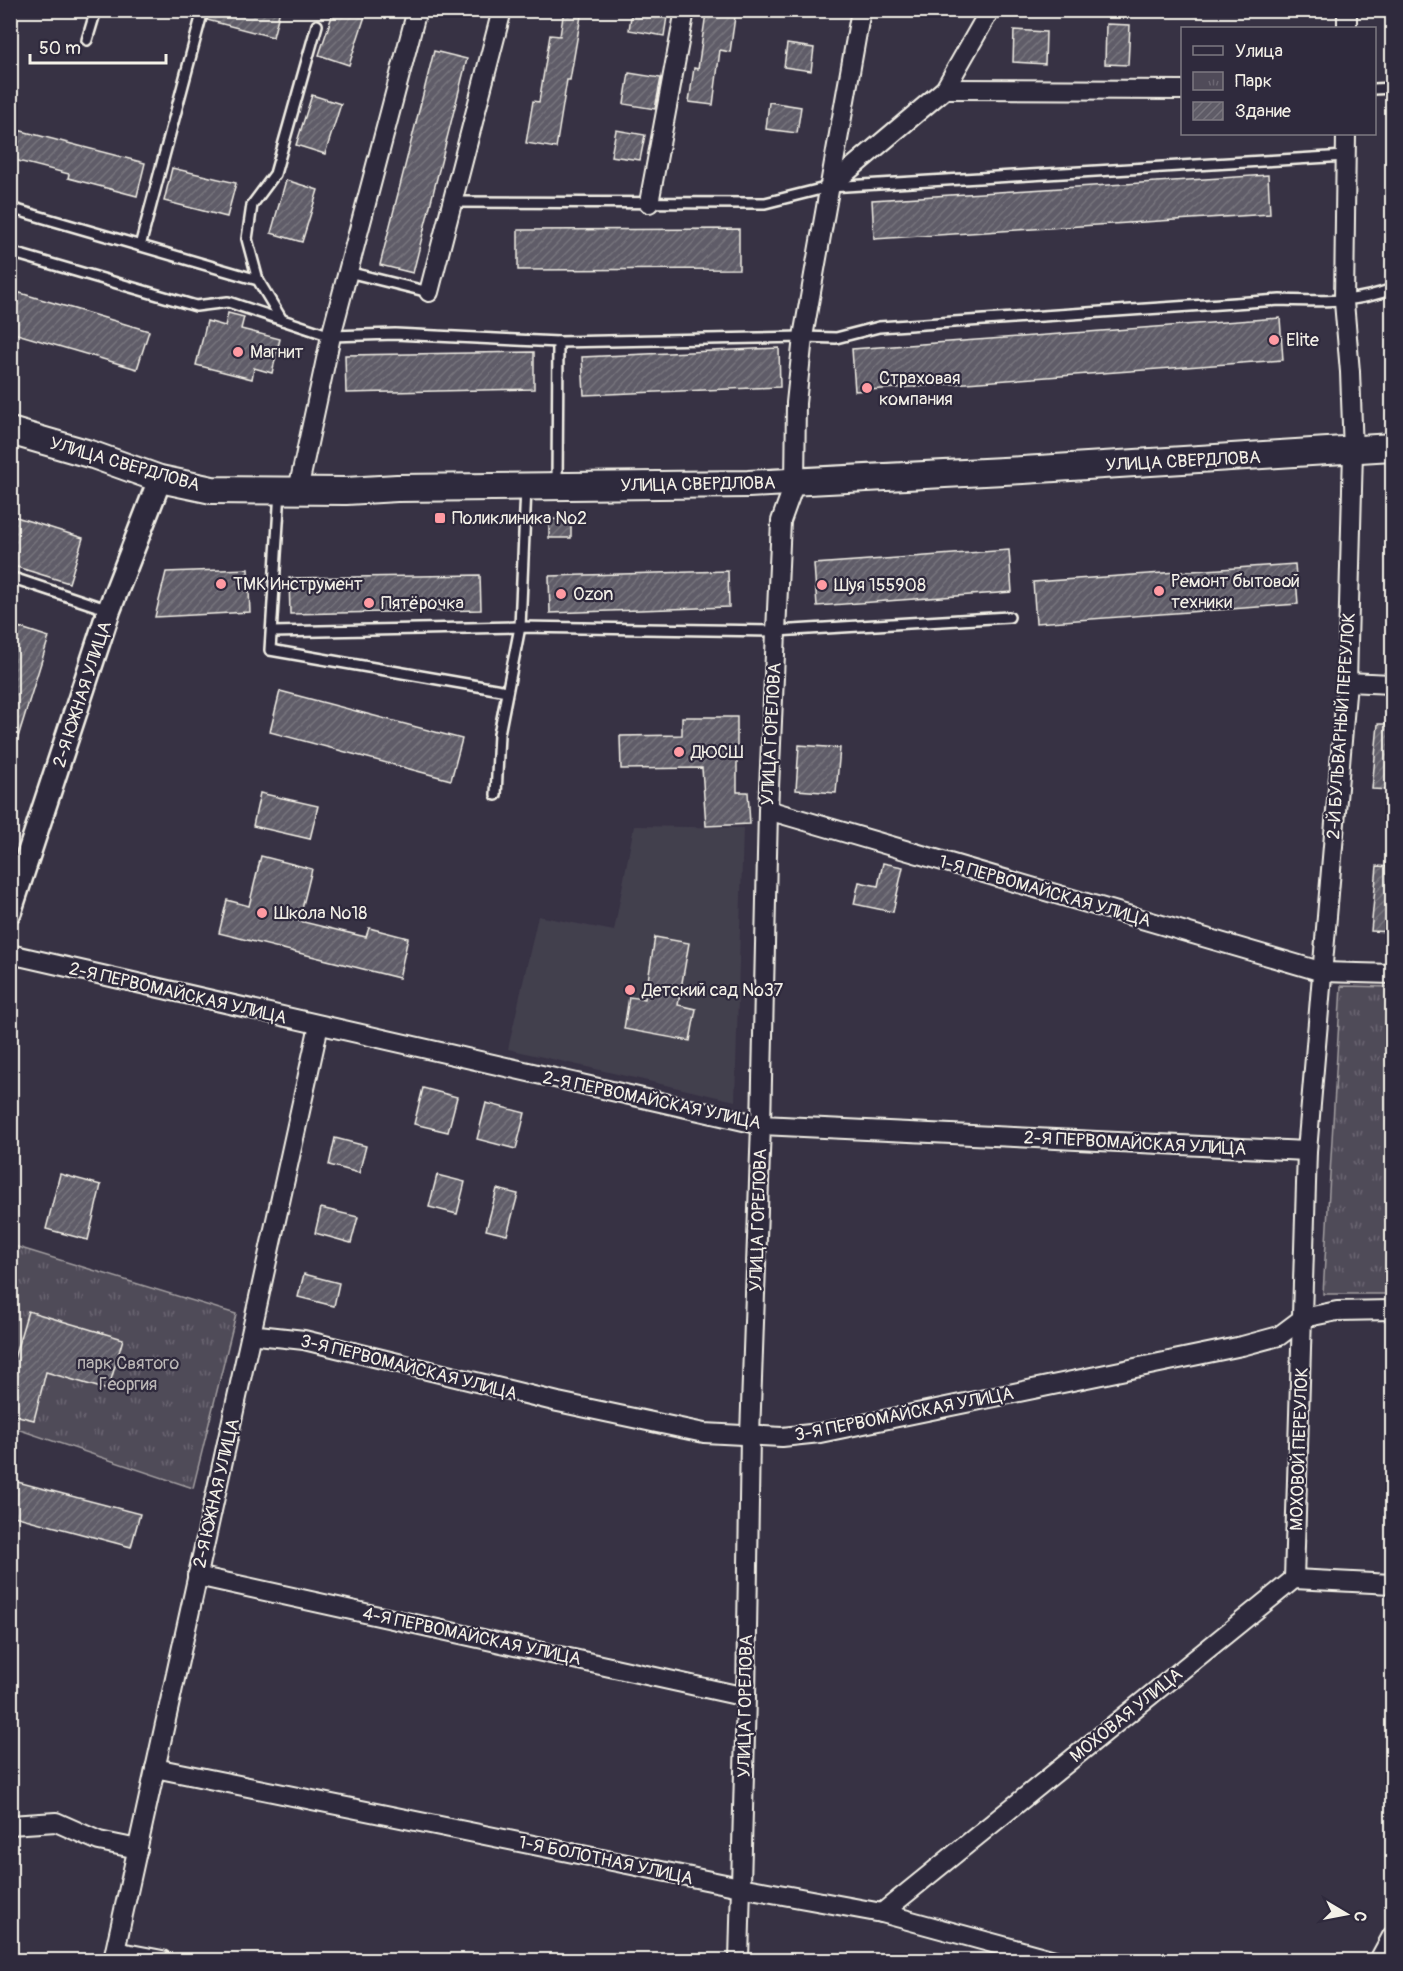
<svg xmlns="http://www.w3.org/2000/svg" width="1403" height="1971" font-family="Pangolin,sans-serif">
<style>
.built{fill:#433f4e}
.park{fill:url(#park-tufts);stroke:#a29ea0;stroke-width:1.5}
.building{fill:url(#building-hatch);stroke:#f4f1e8;stroke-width:1.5}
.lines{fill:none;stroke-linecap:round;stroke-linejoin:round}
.service-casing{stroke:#f4f1e8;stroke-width:14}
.minor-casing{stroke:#f4f1e8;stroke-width:22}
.tertiary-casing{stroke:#f4f1e8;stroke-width:27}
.secondary-casing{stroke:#f4f1e8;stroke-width:30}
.service{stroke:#2f2a3d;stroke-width:9}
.minor{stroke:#2f2a3d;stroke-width:18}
.tertiary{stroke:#2f2a3d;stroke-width:22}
.secondary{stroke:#2f2a3d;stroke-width:26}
.poi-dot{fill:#ff9aa2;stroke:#2f2a3d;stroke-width:2}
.labels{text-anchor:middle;stroke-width:4.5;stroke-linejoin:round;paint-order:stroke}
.poi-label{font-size:18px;fill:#f4f1e8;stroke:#2f2a3d;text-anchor:start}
.street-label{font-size:18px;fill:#f4f1e8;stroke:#2f2a3d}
.park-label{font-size:18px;fill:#bbb7b6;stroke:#2f2a3d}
</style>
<defs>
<pattern id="park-tufts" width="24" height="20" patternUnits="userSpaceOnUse" patternTransform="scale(1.5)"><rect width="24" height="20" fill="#504b59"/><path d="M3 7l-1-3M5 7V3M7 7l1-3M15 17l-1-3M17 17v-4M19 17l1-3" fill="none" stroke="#6a6571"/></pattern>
<pattern id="building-hatch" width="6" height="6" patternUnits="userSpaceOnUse" patternTransform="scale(1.5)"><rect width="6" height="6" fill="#5f5c67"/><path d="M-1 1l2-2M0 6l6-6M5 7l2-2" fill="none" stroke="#77747d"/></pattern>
</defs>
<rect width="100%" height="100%" fill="#373244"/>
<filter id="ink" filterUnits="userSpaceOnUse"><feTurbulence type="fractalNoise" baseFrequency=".0167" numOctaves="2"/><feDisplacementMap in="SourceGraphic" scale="12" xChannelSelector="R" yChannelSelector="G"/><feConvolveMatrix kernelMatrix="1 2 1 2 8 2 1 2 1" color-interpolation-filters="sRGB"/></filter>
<g filter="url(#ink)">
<polygon class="built" points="634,826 743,828 735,1101 508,1049 538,916 614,931"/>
<g class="park">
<polygon points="1341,986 1392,987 1392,1294 1323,1294"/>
<polygon points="11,1245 236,1314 193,1488 11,1427"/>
</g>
<g class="building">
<polygon points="210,10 280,10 273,37 207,20"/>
<polygon points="334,10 367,10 349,65 319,55"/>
<polygon points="564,10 582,10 570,80 567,80 556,148 526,143 533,101 539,102 550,35 560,36"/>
<polygon points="632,10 668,10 664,36 629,30"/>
<polygon points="706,13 735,17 730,52 720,50 713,105 689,102 694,68 698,69"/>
<polygon points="1106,24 1130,25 1128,65 1105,64"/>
<polygon points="1014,30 1046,32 1045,64 1013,62"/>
<polygon points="787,44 814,48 811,71 784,67"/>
<polygon points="434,51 467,59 413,273 380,265"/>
<polygon points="629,73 661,78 655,109 624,104"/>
<polygon points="312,95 341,104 325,154 296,145"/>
<polygon points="769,102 801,107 797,133 766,129"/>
<polygon points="10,128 145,163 137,196 68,178 69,174 10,159"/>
<polygon points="616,130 645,135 640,160 611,156"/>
<polygon points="172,168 236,183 227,217 164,201"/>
<polygon points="1268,175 1270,214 874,239 872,200"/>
<polygon points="286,180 318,190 302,242 271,233"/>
<polygon points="739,229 739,269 518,270 518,230"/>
<polygon points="10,290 149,331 137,369 10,332"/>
<polygon points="228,313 244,317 241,329 280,339 272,373 254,368 252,379 196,365 207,321 225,326"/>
<polygon points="1280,318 1283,360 855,391 852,349"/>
<polygon points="779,348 780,387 584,395 582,357"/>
<polygon points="534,352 534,389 346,393 345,355"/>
<polygon points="10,515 83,538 69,583 10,565"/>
<polygon points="549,519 571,520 571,538 549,538"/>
<polygon points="1009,550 1012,592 817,606 814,564"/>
<polygon points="1295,564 1298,604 1036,623 1033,582"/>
<polygon points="248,569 250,612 155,617 166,572"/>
<polygon points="728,571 729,607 550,613 549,576"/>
<polygon points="480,575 481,610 290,614 289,578"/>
<polygon points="15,626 49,637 14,750 10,749 10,639"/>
<polygon points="280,691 462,739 451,780 270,732"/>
<polygon points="682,717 737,717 737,792 748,792 750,824 706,826 702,768 621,769 620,736 682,735"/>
<polygon points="1378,724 1392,724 1392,790 1372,789"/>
<polygon points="799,745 840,748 836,793 796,790"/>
<polygon points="260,793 318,806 310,839 253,826"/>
<polygon points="261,856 312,869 299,921 366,937 369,928 408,938 399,978 219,933 227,900 249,906"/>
<polygon points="883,863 903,867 893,912 854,904 859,882 878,886"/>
<polygon points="1377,866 1392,867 1392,932 1371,931"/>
<polygon points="655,937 689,943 678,1005 696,1009 690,1041 624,1029 629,997 645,999"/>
<polygon points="423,1088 457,1097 448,1132 414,1124"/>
<polygon points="486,1103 525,1113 516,1149 477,1139"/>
<polygon points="335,1138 366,1146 359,1173 329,1165"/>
<polygon points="60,1174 101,1185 88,1240 46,1229"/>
<polygon points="437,1175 465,1182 457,1214 429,1207"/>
<polygon points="497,1189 518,1194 507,1235 486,1230"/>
<polygon points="321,1208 358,1217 351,1243 315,1233"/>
<polygon points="304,1274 339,1283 334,1306 298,1297"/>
<polygon points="28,1311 123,1339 108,1390 46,1372 34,1420 10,1414 10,1372"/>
<polygon points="10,1480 140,1514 131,1547 10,1515"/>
</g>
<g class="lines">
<g class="service-casing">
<g id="service">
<polyline points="87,40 96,10"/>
<polyline points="1374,89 1392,88"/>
<polyline points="452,202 765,203 829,187 1346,156"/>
<polyline points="10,208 258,280 282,320"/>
<polyline points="140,246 203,10"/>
<path d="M10,252L196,306L228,302L331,336L395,334L558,342L803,337L836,338L879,327L1280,300C1322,301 1352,304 1392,289"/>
<polyline points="348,272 429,292"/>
<polyline points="258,280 247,239 252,205 275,174 317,25"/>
<polyline points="557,484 558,342"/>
<polyline points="280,491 270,650 507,691"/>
<polyline points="10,577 109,610"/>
<polyline points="272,632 520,627 776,631 1009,617"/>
<polyline points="496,795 499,734 520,627 526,488"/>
</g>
</g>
<g class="minor-casing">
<g id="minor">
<polyline points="1347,28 1347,10"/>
<polyline points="945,89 1182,90"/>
<polyline points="829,187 945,89 990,10"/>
<polyline points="649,203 685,10"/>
<polyline points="429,292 502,10"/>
<polyline points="298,490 331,336 417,10"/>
<polyline points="1347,682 1392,684"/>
<polyline points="768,810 1323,972 1392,974"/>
<polyline points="10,954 761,1125 1307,1151"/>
<polyline points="253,1331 258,1335 304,1340 558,1402 704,1433 782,1437 820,1433 1242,1346 1279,1336 1303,1318 1337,1311 1392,1310"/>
<polyline points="197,1576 746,1697"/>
<polyline points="1294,1579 1307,1151 1347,682 1353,451 1350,372 1344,302 1346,134"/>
<polyline points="155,1768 740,1887 882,1913 1055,1960"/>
<polyline points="10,1825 56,1822 99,1841 138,1849"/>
<polyline points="882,1913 1294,1579 1392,1584"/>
<polyline points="115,1951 162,1960"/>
<polyline points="113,1960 319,1025"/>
<polyline points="739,1960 746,1697 750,1435 761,1125 768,810 781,521 795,482 796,403 803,337 861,10"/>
<polyline points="1379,1960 1392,1936"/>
</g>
</g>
<g class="tertiary-casing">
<polyline id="tertiary" points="10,911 109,610 160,479"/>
</g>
<g class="secondary-casing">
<polyline id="secondary" points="10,431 93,455 160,479 212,490 346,491 397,488 748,484 1023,470 1392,447"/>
</g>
<use href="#service" class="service"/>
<use href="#minor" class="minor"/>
<use href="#tertiary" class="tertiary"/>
<use href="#secondary" class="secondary"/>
</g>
</g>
<g class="poi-dot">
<circle cx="1274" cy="340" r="6"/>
<circle cx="238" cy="352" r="6"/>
<circle cx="867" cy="388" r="6"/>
<rect x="434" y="512" width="12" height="12" rx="3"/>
<circle cx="221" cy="584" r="6"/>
<circle cx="822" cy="585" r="6"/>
<circle cx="1159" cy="591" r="6"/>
<circle cx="561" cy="594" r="6"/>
<circle cx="369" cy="603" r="6"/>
<circle cx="679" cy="752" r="6"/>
<circle cx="262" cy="913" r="6"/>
<circle cx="630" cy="990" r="6"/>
</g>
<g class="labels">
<g class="poi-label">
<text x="1286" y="346">Elite</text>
<text x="250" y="358">Магнит</text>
<text x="879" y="384">Страховая<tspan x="879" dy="21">компания</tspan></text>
<text x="452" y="524">Поликлиника №2</text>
<text x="1171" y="587">Ремонт бытовой<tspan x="1171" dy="21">техники</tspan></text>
<text x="233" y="590">ТМК Инструмент</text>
<text x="834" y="591">Шуя 155908</text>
<text x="573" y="600">Ozon</text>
<text x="381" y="609">Пятёрочка</text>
<text x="691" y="758">ДЮСШ</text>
<text x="274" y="919">Школа №18</text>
<text x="642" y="996">Детский сад №37</text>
</g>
<g class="street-label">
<text transform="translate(1183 461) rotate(-3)" y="6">УЛИЦА СВЕРДЛОВА</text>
<text transform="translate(125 464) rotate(16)" y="6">УЛИЦА СВЕРДЛОВА</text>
<text transform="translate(698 484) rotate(-1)" y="6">УЛИЦА СВЕРДЛОВА</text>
<text transform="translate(82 694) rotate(-72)" y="6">2-Я ЮЖНАЯ УЛИЦА</text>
<text transform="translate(1341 726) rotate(-86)" y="6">2-Й БУЛЬВАРНЫЙ ПЕРЕУЛОК</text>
<text transform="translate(771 734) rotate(-87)" y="6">УЛИЦА ГОРЕЛОВА</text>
<text transform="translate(1045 891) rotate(16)" y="6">1-Я ПЕРВОМАЙСКАЯ УЛИЦА</text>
<text transform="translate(178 993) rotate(13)" y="6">2-Я ПЕРВОМАЙСКАЯ УЛИЦА</text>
<text transform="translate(652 1100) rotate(12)" y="6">2-Я ПЕРВОМАЙСКАЯ УЛИЦА</text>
<text transform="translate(1135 1143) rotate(3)" y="6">2-Я ПЕРВОМАЙСКАЯ УЛИЦА</text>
<text transform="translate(758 1220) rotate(-88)" y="6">УЛИЦА ГОРЕЛОВА</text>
<text transform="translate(409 1367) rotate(14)" y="6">3-Я ПЕРВОМАЙСКАЯ УЛИЦА</text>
<text transform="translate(904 1414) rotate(-11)" y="6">3-Я ПЕРВОМАЙСКАЯ УЛИЦА</text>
<text transform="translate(1299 1449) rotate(-88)" y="6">МОХОВОЙ ПЕРЕУЛОК</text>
<text transform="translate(216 1493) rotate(-77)" y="6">2-Я ЮЖНАЯ УЛИЦА</text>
<text transform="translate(472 1636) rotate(12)" y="6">4-Я ПЕРВОМАЙСКАЯ УЛИЦА</text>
<text transform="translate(745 1706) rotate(-89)" y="6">УЛИЦА ГОРЕЛОВА</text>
<text transform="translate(1126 1715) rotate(-39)" y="6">МОХОВАЯ УЛИЦА</text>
<text transform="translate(606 1860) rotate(12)" y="6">1-Я БОЛОТНАЯ УЛИЦА</text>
</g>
<g class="park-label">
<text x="128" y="1369">парк Святого<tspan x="128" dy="21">Георгия</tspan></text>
</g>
</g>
<rect width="1403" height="1971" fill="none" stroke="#2f2a3d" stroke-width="36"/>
<rect x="18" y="18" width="1367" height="1935" fill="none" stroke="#f4f1e8" stroke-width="2" filter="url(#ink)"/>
<rect x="1181" y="27" width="195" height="108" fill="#2f2a3d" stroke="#7e7a81" stroke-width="1.5"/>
<rect x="1193" y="46" width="30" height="9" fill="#2f2a3d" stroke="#7e7a81" stroke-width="1.5"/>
<text x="1235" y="57" font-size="18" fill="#f4f1e8">Улица</text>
<rect x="1193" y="72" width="30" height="18" fill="url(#park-tufts)" stroke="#7e7a81" stroke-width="1.5"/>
<text x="1235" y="87" font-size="18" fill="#f4f1e8">Парк</text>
<rect x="1193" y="102" width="30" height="18" fill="url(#building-hatch)" stroke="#7e7a81" stroke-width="1.5"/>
<text x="1235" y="117" font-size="18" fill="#f4f1e8">Здание</text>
<g transform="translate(1346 1914) rotate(100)" stroke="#2f2a3d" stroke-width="4.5" paint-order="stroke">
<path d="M0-4.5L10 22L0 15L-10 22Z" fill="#f4f1e8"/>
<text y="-9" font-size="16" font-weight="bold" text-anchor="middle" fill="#f4f1e8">С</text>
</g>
<path d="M30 54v9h136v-9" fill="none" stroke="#f4f1e8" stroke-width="3"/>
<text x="39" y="54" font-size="18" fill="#f4f1e8" stroke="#2f2a3d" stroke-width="4.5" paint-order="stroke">50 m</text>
</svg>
